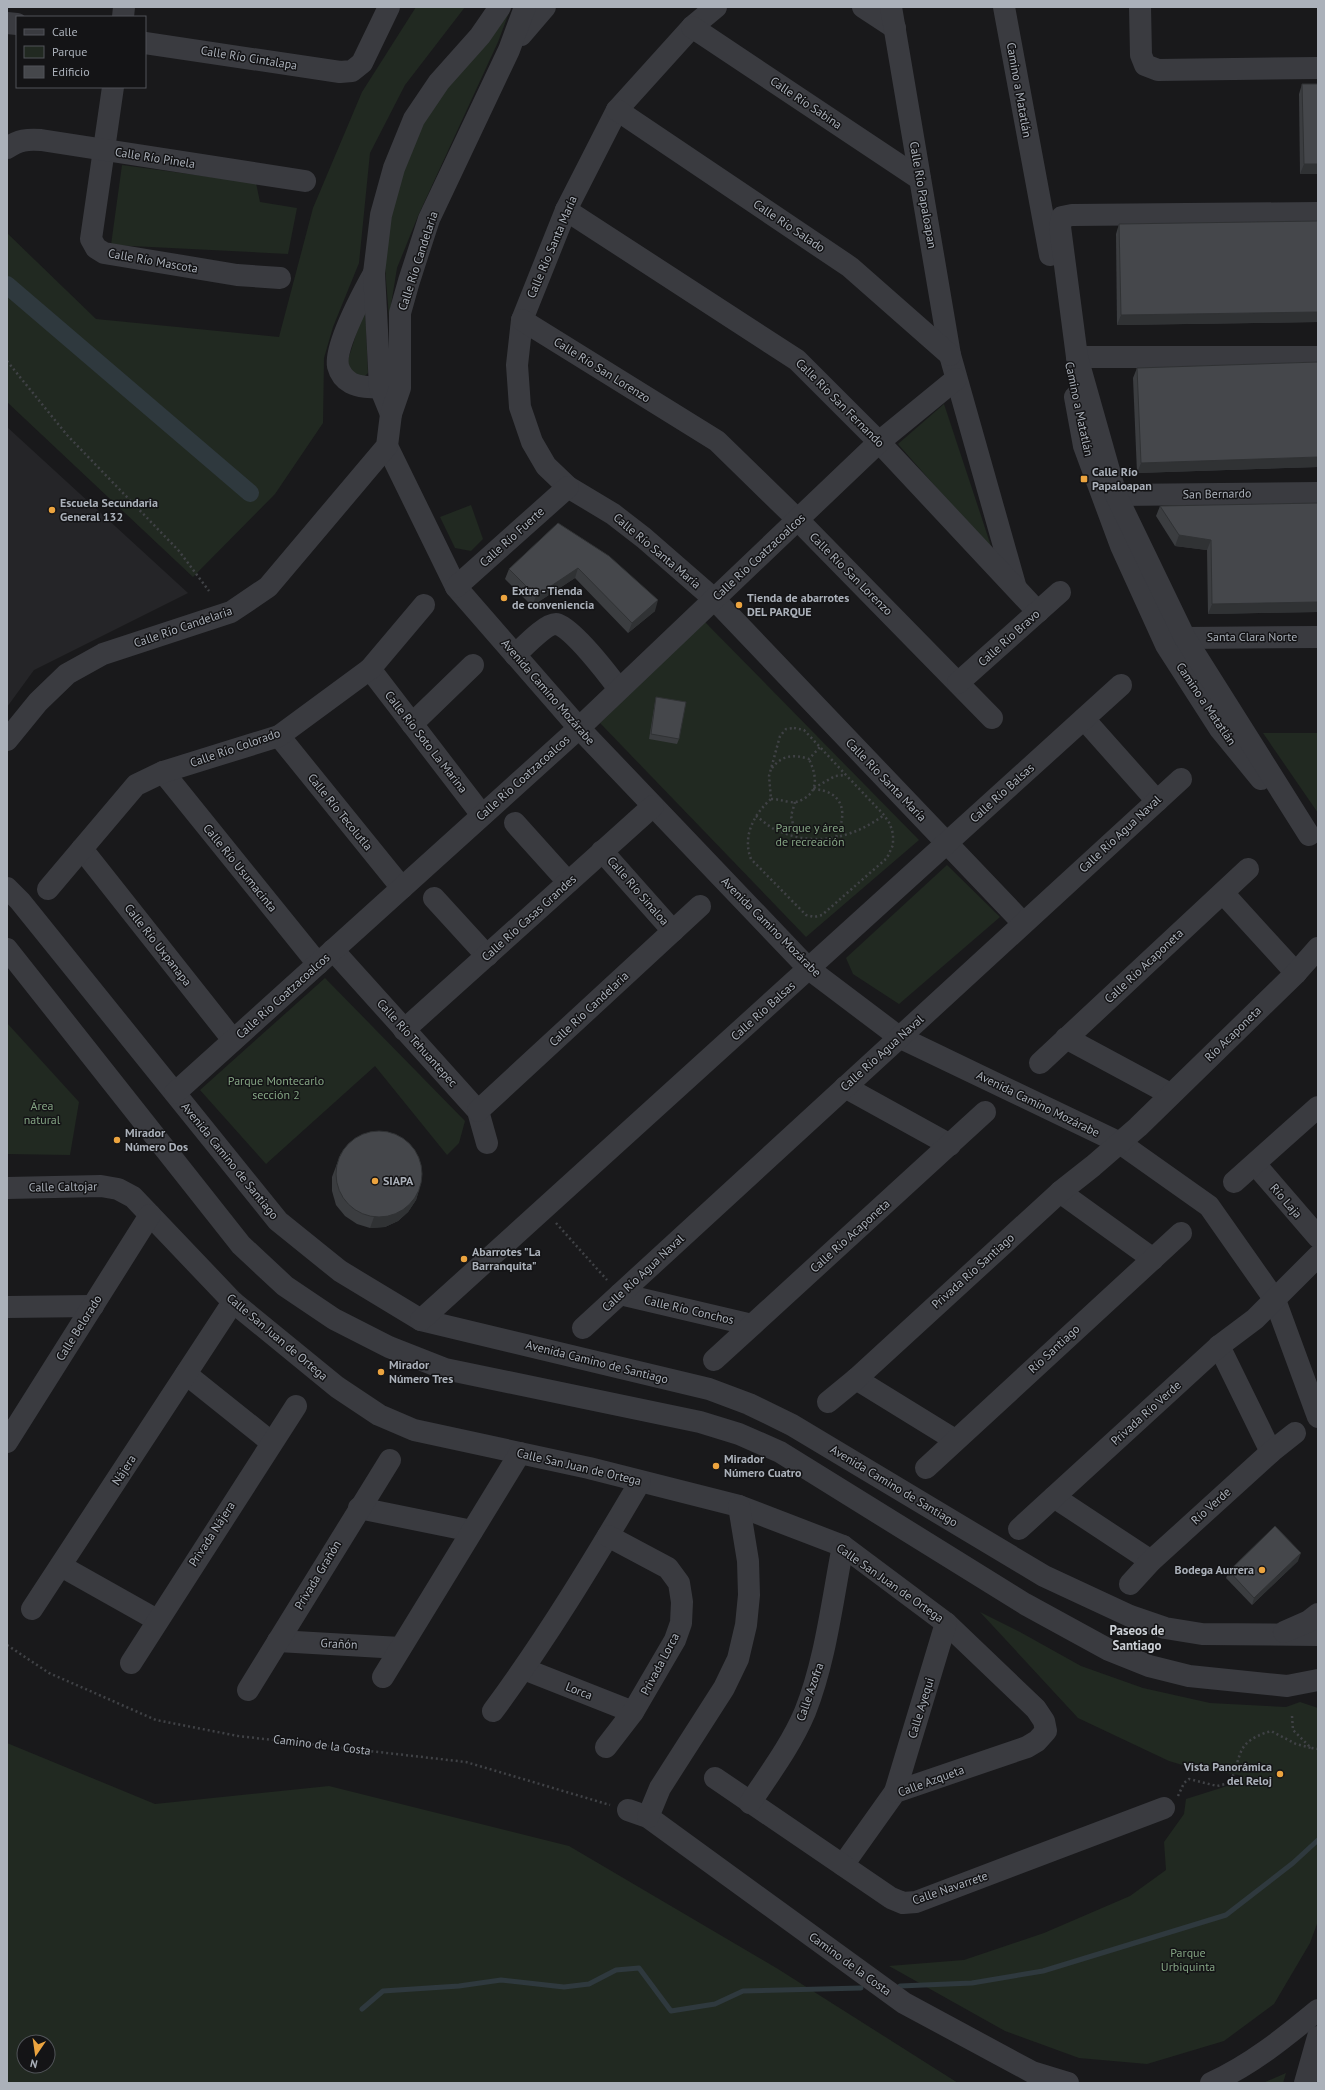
<svg xmlns="http://www.w3.org/2000/svg" width="1325" height="2090" font-family="'PT Sans',sans-serif">
<style>
.built{fill:#252528}
.green{fill:#212921;fill-rule:evenodd}
.lines{fill:none;stroke-linecap:round;stroke-linejoin:round}
.stream{stroke:#2f393e;stroke-width:5}
.canal{stroke:#2f393e;stroke-width:18}
.path{stroke:#404246;stroke-width:2.5;stroke-dasharray:2 3;stroke-linecap:butt}
.minor{stroke:#3a3b40;stroke-width:22}
.wall{fill:#3b3d40}
.shaded-wall{fill:#303234}
.building{fill:#45474b;stroke:#303234}
.poi-dot{fill:#eca43f;stroke:#141416;stroke-width:1.5}
.labels{text-anchor:middle;stroke-width:3;stroke-linejoin:round;paint-order:stroke}
.street-label{font-size:12px;fill:#abb1ba;stroke:#141416}
.poi-label{font-size:12px;font-weight:bold;fill:#abb1ba;stroke:#141416;text-anchor:start}
.park-label{font-size:12px;fill:#84a483;stroke:#141416}
.neighbourhood-label{font-size:13px;font-weight:bold;fill:#ccd0d6;stroke:#141416}
</style>
<rect width="100%" height="100%" fill="#19191b"/>
<polygon class="built" points="7,427 188,593 34,670 7,707"/>
<g class="green">
<polygon points="416,7 465,7 405,85 370,153 359,263 333,327 324,358 323,423 275,494 193,577 7,402 7,233 96,319 279,337 313,208 362,92"/>
<polygon points="506,7 511,7 498,42 418,216 397,268 389,317 385,267 394,190 427,112"/>
<polygon points="122,165 256,183 260,202 297,208 288,254 111,245"/>
<polygon points="365,306 368,373 361,380 352,378 347,363"/>
<polygon points="944,404 993,552 898,444"/>
<polygon points="471,505 483,539 471,551 455,548 440,517"/>
<polygon points="704,621 919,840 806,937 600,723"/>
<polygon points="1263,733 1318,733 1318,813"/>
<polygon points="947,865 1000,917 899,1004 853,974 846,958"/>
<polygon points="325,978 465,1121 459,1143 447,1155 375,1066 266,1164 200,1090"/>
<polygon points="7,1023 79,1102 70,1155 7,1154"/>
<polygon points="980,1612 1020,1632 1081,1666 1143,1688 1210,1703 1286,1707 1300,1702 1318,1708 1318,1921 1310,1943 1274,2004 1224,2041 1147,2064 1079,2058 1005,2031 889,1966 964,1960 1044,1933 1130,1896 1166,1870 1164,1842 1184,1814 1186,1799 1243,1781 1239,1775 1189,1767 1169,1761 1078,1718"/>
<path d="M7,1743L155,1804L329,1786L569,1846L778,1969L958,2083H7ZM24,2042H48V2066H24Z"/>
<polygon points="1286,2073 1283,2083 1263,2083"/>
</g>
<g class="lines">
<g class="stream">
<polyline points="900,1986 972,1983 1043,1971 1226,1915 1293,1863 1318,1840"/>
<polyline points="362,2009 383,1991 459,1986 501,1980 564,1987 589,1984 616,1970 639,1968 671,2011 715,2004 743,1991 861,1988"/>
</g>
<polyline class="canal" points="7,285 250,493"/>
<g class="path">
<polyline points="7,361 67,435 179,551 209,591"/>
<path d="M794,728L804,730L846,775L884,815L890,824L893,834V845L887,858L822,915L814,917L806,915L751,859C742,836 754,814 771,799L769,776L780,736L786,729Z"/>
<path d="M772,768C782,755 794,754 809,759L820,747"/>
<polyline points="814,788 835,776 846,775"/>
<path d="M813,789C844,791 848,813 836,837"/>
<path d="M771,799C778,799 783,801 790,802C796,803 800,801 805,798C820,789 815,772 809,759"/>
<polyline points="795,802 791,816 796,836"/>
<path d="M756,816C762,820 769,827 776,830C813,847 852,839 884,815"/>
<polyline points="556,1223 607,1280"/>
<polyline points="7,1645 49,1673 156,1720 238,1736 466,1762 610,1805"/>
<polyline points="1292,1716 1293,1730 1311,1748 1318,1749"/>
<path d="M1178,1796L1184,1783L1189,1779L1217,1786L1230,1783C1243,1753 1235,1742 1271,1731L1296,1744L1311,1748"/>
</g>
<g class="minor">
<polyline points="716,7 692,27 617,110 566,210 522,320 517,365 520,407 532,442 546,466 568,487 613,514 644,538 714,599 1023,923"/>
<polyline points="863,7 895,28"/>
<polyline points="891,7 950,355 1015,585"/>
<polyline points="1004,7 1050,255"/>
<polyline points="1140,7 1141,55 1145,65 1158,70 1318,68"/>
<polyline points="123,17 124,7"/>
<polyline points="7,23 17,24"/>
<polyline points="692,27 920,179"/>
<polyline points="521,35 545,7"/>
<polyline points="145,43 340,72 352,71 362,63 389,7"/>
<polyline points="113,87 91,239 96,248 104,253 237,275 280,278"/>
<polyline points="617,110 850,267 950,355"/>
<path d="M7,148C19,140 27,139 41,140L305,181"/>
<polyline points="566,210 797,360 879,442 1038,612"/>
<path d="M374,273C364,291 334,347 338,366C340,374 344,379 351,383C362,389 380,387 393,388"/>
<polyline points="522,320 717,441 798,520 992,718"/>
<polyline points="1077,357 1318,357"/>
<polyline points="1075,397 1084,446 1121,546 1166,645 1220,729 1261,779"/>
<polyline points="391,414 380,387 374,273 381,215 394,168 414,119 439,82 480,36 500,7"/>
<polyline points="387,446 456,587 579,728 809,969 899,1037 1120,1143 1209,1206 1275,1300 1318,1417"/>
<polyline points="1116,495 1318,493"/>
<polyline points="456,587 568,487"/>
<polyline points="1185,638 1318,637"/>
<path d="M515,655C524,647 545,624 556,624C570,624 610,677 619,689"/>
<polyline points="370,669 482,815"/>
<polyline points="958,683 1060,592"/>
<polyline points="1084,719 1157,801"/>
<polyline points="412,724 473,665"/>
<polyline points="279,736 402,888"/>
<polyline points="7,740 38,702 67,674 103,654 231,612 268,587 387,446 391,414 400,388 400,313 409,281 429,219 509,50 525,7"/>
<polyline points="163,772 318,964"/>
<polyline points="515,823 568,882"/>
<polyline points="1309,835 1185,638 1116,495 1077,357 1060,227 1062,217 1072,215 1318,213"/>
<polyline points="82,849 233,1040"/>
<polyline points="602,851 673,931"/>
<polyline points="7,888 20,901 278,1221 340,1271 421,1320 709,1389 749,1404 792,1425 1044,1576 1130,1616 1165,1628 1202,1634 1318,1635"/>
<polyline points="48,889 136,785 163,772 279,736 370,669 424,605"/>
<polyline points="1223,893 1296,973"/>
<polyline points="434,898 487,956"/>
<polyline points="7,949 241,1245 285,1286 334,1319 389,1347 445,1369 700,1422 739,1434 780,1452 1025,1604 1109,1650 1149,1666 1189,1676 1287,1686 1318,1680"/>
<polyline points="333,950 478,1111 487,1143"/>
<polyline points="404,1030 653,806"/>
<polyline points="1066,1038 1170,1094"/>
<polyline points="1040,1063 1248,869"/>
<polyline points="845,1087 950,1145"/>
<polyline points="175,1093 579,728 879,442 956,379"/>
<polyline points="478,1111 700,906"/>
<polyline points="1255,1164 1318,1237"/>
<polyline points="1234,1182 1318,1107"/>
<polyline points="7,1188 101,1186 118,1189 133,1197 233,1302 337,1387 379,1415 414,1430 589,1468 739,1506 843,1546 946,1623 1036,1709 1044,1721 1046,1731 1037,1741 1027,1747 895,1792 843,1865"/>
<polyline points="1060,1192 1153,1259"/>
<polyline points="620,1294 752,1325"/>
<polyline points="7,1307 93,1306"/>
<polyline points="421,1320 1121,685"/>
<polyline points="583,1328 1181,779"/>
<polyline points="1219,1346 1271,1452"/>
<polyline points="714,1360 985,1112"/>
<polyline points="186,1374 271,1442"/>
<polyline points="856,1379 955,1440"/>
<polyline points="828,1402 856,1379 1060,1192 1093,1166 1138,1127 1296,973 1318,948"/>
<polyline points="7,1442 150,1215"/>
<polyline points="926,1468 1181,1233"/>
<polyline points="1054,1497 1151,1561"/>
<polyline points="359,1508 472,1531"/>
<polyline points="1019,1529 1219,1346 1255,1319 1318,1256"/>
<polyline points="61,1566 157,1620"/>
<polyline points="1130,1584 1151,1561 1271,1452 1295,1433"/>
<polyline points="32,1609 233,1302"/>
<polyline points="1284,1632 1309,1621 1318,1614"/>
<polyline points="278,1641 400,1648"/>
<polyline points="131,1663 296,1406"/>
<polyline points="524,1669 633,1712"/>
<polyline points="383,1677 520,1453"/>
<polyline points="248,1690 390,1460"/>
<path d="M493,1711C547,1638 594,1560 640,1482"/>
<polyline points="606,1747 633,1712 675,1640 681,1623 682,1602 679,1583 668,1568 608,1536"/>
<polyline points="715,1778 891,1898 903,1903 916,1902 1164,1808"/>
<polyline points="895,1792 946,1623"/>
<path d="M750,1803C770,1773 791,1745 805,1712C826,1659 832,1601 843,1546"/>
<polyline points="628,1810 648,1817 904,2003 1032,2072 1068,2083"/>
<polyline points="648,1817 660,1788 724,1688 738,1659 746,1625 749,1595 748,1561 739,1506"/>
<path d="M1211,2083C1251,2065 1284,2038 1318,2010"/>
<polyline points="1305,2083 1318,2037"/>
</g>
</g>
<g class="wall">
<polygon points="1302,84 1318,84 1318,174 1300,174 1299,94"/>
<polygon points="1318,221 1318,322 1117,325 1116,234 1119,224"/>
<polygon points="1318,362 1318,467 1137,473 1133,378 1137,368"/>
<polygon points="1318,503 1318,612 1208,614 1207,550 1175,546 1156,516 1160,506"/>
<polygon points="558,523 655,611 628,633 575,578 532,606 505,579 509,569"/>
<polygon points="656,697 679,739 677,744 649,739 655,702"/>
<polygon points="341,1153 419,1190 416,1200 408,1212 398,1221 385,1227 370,1228 357,1224 345,1216 336,1205 332,1191 332,1177"/>
<polygon points="1298,1561 1252,1605 1226,1578 1229,1571"/>
</g>
<g class="shaded-wall">
<polygon points="1304,164 1318,164 1318,174 1300,174"/>
<polygon points="1318,312 1318,322 1117,325 1121,315"/>
<polygon points="1318,457 1318,467 1137,473 1141,463"/>
<polygon points="1179,535 1211,540 1207,550 1175,546"/>
<polygon points="578,568 575,578 532,606 536,596"/>
<polygon points="658,600 655,611 628,633 632,623"/>
<polygon points="1318,602 1318,612 1208,614 1212,604"/>
<polygon points="419,1190 416,1200 408,1212 398,1221 385,1227 370,1228 374,1217"/>
<polygon points="1301,1553 1298,1561 1252,1605 1254,1598"/>
</g>
<g class="building">
<polygon points="1302,84 1318,84 1318,164 1304,164"/>
<polygon points="1318,221 1318,312 1121,315 1119,224"/>
<polygon points="1318,362 1318,457 1141,463 1137,368"/>
<polygon points="1318,503 1318,602 1212,604 1211,540 1179,535 1160,506"/>
<polygon points="558,523 609,556 658,600 632,623 578,568 536,596 509,569"/>
<polygon points="656,697 686,702 679,739 651,734"/>
<circle cx="379" cy="1174" r="43"/>
<polygon points="1275,1526 1301,1553 1254,1598 1229,1571"/>
</g>
<g class="poi-dot">
<rect x="1080" y="475" width="8" height="8" rx="2"/>
<circle cx="52" cy="510" r="4"/>
<circle cx="504" cy="598" r="4"/>
<circle cx="739" cy="605" r="4"/>
<circle cx="117" cy="1140" r="4"/>
<circle cx="375" cy="1181" r="4"/>
<circle cx="464" cy="1259" r="4"/>
<circle cx="381" cy="1372" r="4"/>
<circle cx="716" cy="1466" r="4"/>
<circle cx="1262" cy="1570" r="4"/>
<circle cx="1280" cy="1774" r="4"/>
</g>
<g class="labels">
<g class="street-label">
<text transform="translate(249 58) rotate(9)" y="4">Calle Río Cintalapa</text>
<text transform="translate(1019 90) rotate(80)" y="4">Camino a Matatlán</text>
<text transform="translate(806 103) rotate(34)" y="4">Calle Río Sabina</text>
<text transform="translate(155 158) rotate(9)" y="4">Calle Río Pinela</text>
<text transform="translate(923 195) rotate(80)" y="4">Calle Río Papaloapan</text>
<text transform="translate(789 226) rotate(34)" y="4">Calle Río Salado</text>
<text transform="translate(552 247) rotate(-67)" y="4">Calle Río Santa María</text>
<text transform="translate(153 261) rotate(10)" y="4">Calle Río Mascota</text>
<text transform="translate(418 261) rotate(-72)" y="4">Calle Río Candelaria</text>
<text transform="translate(602 370) rotate(32)" y="4">Calle Río San Lorenzo</text>
<text transform="translate(840 403) rotate(45)" y="4">Calle Río San Fernando</text>
<text transform="translate(1079 409) rotate(78)" y="4">Camino a Matatlán</text>
<text transform="translate(1217 494) rotate(-1)" y="4">San Bernardo</text>
<text transform="translate(512 537) rotate(-42)" y="4">Calle Río Fuerte</text>
<text transform="translate(657 551) rotate(40)" y="4">Calle Río Santa María</text>
<text transform="translate(759 557) rotate(-43)" y="4">Calle Río Coatzacoalcos</text>
<text transform="translate(851 574) rotate(45)" y="4">Calle Río San Lorenzo</text>
<text transform="translate(183 627) rotate(-19)" y="4">Calle Río Candelaria</text>
<text x="1252" y="641">Santa Clara Norte</text>
<text transform="translate(1009 638) rotate(-42)" y="4">Calle Río Bravo</text>
<text transform="translate(548 692) rotate(49)" y="4">Avenida Camino Mozárabe</text>
<text transform="translate(1206 704) rotate(56)" y="4">Camino a Matatlán</text>
<text transform="translate(426 742) rotate(52)" y="4">Calle Río Soto La Marina</text>
<text transform="translate(235 748) rotate(-19)" y="4">Calle Río Colorado</text>
<text transform="translate(523 778) rotate(-42)" y="4">Calle Río Coatzacoalcos</text>
<text transform="translate(886 780) rotate(46)" y="4">Calle Río Santa María</text>
<text transform="translate(1002 793) rotate(-42)" y="4">Calle Río Balsas</text>
<text transform="translate(340 812) rotate(51)" y="4">Calle Río Tecolutla</text>
<text transform="translate(1120 834) rotate(-43)" y="4">Calle Río Agua Naval</text>
<text transform="translate(240 868) rotate(51)" y="4">Calle Río Usumacinta</text>
<text transform="translate(638 891) rotate(49)" y="4">Calle Río Sinaloa</text>
<text transform="translate(529 918) rotate(-42)" y="4">Calle Río Casas Grandes</text>
<text transform="translate(771 927) rotate(45)" y="4">Avenida Camino Mozárabe</text>
<text transform="translate(158 945) rotate(52)" y="4">Calle Río Uxpanapa</text>
<text transform="translate(1144 966) rotate(-43)" y="4">Calle Río Acaponeta</text>
<text transform="translate(283 996) rotate(-42)" y="4">Calle Río Coatzacoalcos</text>
<text transform="translate(589 1009) rotate(-43)" y="4">Calle Río Candelaria</text>
<text transform="translate(763 1011) rotate(-42)" y="4">Calle Río Balsas</text>
<text transform="translate(1233 1034) rotate(-44)" y="4">Río Acaponeta</text>
<text transform="translate(417 1043) rotate(48)" y="4">Calle Río Tehuantepec</text>
<text transform="translate(882 1053) rotate(-42)" y="4">Calle Río Agua Naval</text>
<text transform="translate(1038 1104) rotate(26)" y="4">Avenida Camino Mozárabe</text>
<text transform="translate(230 1161) rotate(51)" y="4">Avenida Camino de Santiago</text>
<text transform="translate(63 1187) rotate(-1)" y="4">Calle Caltojar</text>
<text transform="translate(1286 1201) rotate(49)" y="4">Río Laja</text>
<text transform="translate(850 1236) rotate(-42)" y="4">Calle Río Acaponeta</text>
<text transform="translate(973 1271) rotate(-42)" y="4">Privada Río Santiago</text>
<text transform="translate(643 1273) rotate(-43)" y="4">Calle Río Agua Naval</text>
<text transform="translate(689 1310) rotate(13)" y="4">Calle Río Conchos</text>
<text transform="translate(79 1328) rotate(-58)" y="4">Calle Belorado</text>
<text transform="translate(277 1337) rotate(40)" y="4">Calle San Juan de Ortega</text>
<text transform="translate(1054 1349) rotate(-43)" y="4">Río Santiago</text>
<text transform="translate(597 1362) rotate(14)" y="4">Avenida Camino de Santiago</text>
<text transform="translate(1146 1413) rotate(-42)" y="4">Privada Río Verde</text>
<text transform="translate(579 1467) rotate(13)" y="4">Calle San Juan de Ortega</text>
<text transform="translate(124 1470) rotate(-57)" y="4">Nájera</text>
<text transform="translate(894 1486) rotate(31)" y="4">Avenida Camino de Santiago</text>
<text transform="translate(1211 1506) rotate(-42)" y="4">Río Verde</text>
<text transform="translate(212 1534) rotate(-57)" y="4">Privada Nájera</text>
<text transform="translate(318 1575) rotate(-59)" y="4">Privada Grañón</text>
<text transform="translate(890 1583) rotate(35)" y="4">Calle San Juan de Ortega</text>
<text transform="translate(339 1644) rotate(3)" y="4">Grañón</text>
<text transform="translate(660 1664) rotate(-62)" y="4">Privada Lorca</text>
<text transform="translate(579 1691) rotate(22)" y="4">Lorca</text>
<text transform="translate(810 1692) rotate(-71)" y="4">Calle Azofra</text>
<text transform="translate(921 1708) rotate(-73)" y="4">Calle Ayequi</text>
<text transform="translate(322 1745) rotate(7)" y="4">Camino de la Costa</text>
<text transform="translate(931 1781) rotate(-20)" y="4">Calle Azqueta</text>
<text transform="translate(950 1888) rotate(-19)" y="4">Calle Navarrete</text>
<text transform="translate(850 1964) rotate(36)" y="4">Camino de la Costa</text>
</g>
<g class="poi-label">
<text x="1092" y="476">Calle Río<tspan x="1092" dy="14">Papaloapan</tspan></text>
<text x="60" y="507">Escuela Secundaria<tspan x="60" dy="14">General 132</tspan></text>
<text x="512" y="595">Extra - Tienda<tspan x="512" dy="14">de conveniencia</tspan></text>
<text x="747" y="602">Tienda de abarrotes<tspan x="747" dy="14">DEL PARQUE</tspan></text>
<text x="125" y="1137">Mirador<tspan x="125" dy="14">Número Dos</tspan></text>
<text x="383" y="1185">SIAPA</text>
<text x="472" y="1256">Abarrotes "La<tspan x="472" dy="14">Barranquita"</tspan></text>
<text x="389" y="1369">Mirador<tspan x="389" dy="14">Número Tres</tspan></text>
<text x="724" y="1463">Mirador<tspan x="724" dy="14">Número Cuatro</tspan></text>
<text x="1254" y="1574" text-anchor="end">Bodega Aurrera</text>
<text x="1272" y="1771" text-anchor="end">Vista Panorámica<tspan x="1272" dy="14">del Reloj</tspan></text>
</g>
<g class="park-label">
<text x="810" y="832">Parque y área<tspan x="810" dy="14">de recreación</tspan></text>
<text x="276" y="1085">Parque Montecarlo<tspan x="276" dy="14">sección 2</tspan></text>
<text x="42" y="1110">Área<tspan x="42" dy="14">natural</tspan></text>
<text x="1188" y="1957">Parque<tspan x="1188" dy="14">Urbiquinta</tspan></text>
</g>
<g class="neighbourhood-label">
<text x="1137" y="1635">Paseos de<tspan x="1137" dy="15">Santiago</tspan></text>
</g>
</g>
<rect width="1325" height="2090" fill="none" stroke="#abb1ba" stroke-width="16"/>
<rect x="16" y="16" width="130" height="72" fill="#141416" stroke="#505358"/>
<rect x="24" y="29" width="20" height="6" fill="#3a3b40" stroke="#505358"/>
<text x="52" y="36" font-size="12" fill="#abb1ba">Calle</text>
<rect x="24" y="46" width="20" height="12" fill="#212921" stroke="#505358"/>
<text x="52" y="56" font-size="12" fill="#abb1ba">Parque</text>
<rect x="24" y="66" width="20" height="12" fill="#45474b" stroke="#505358"/>
<text x="52" y="76" font-size="12" fill="#abb1ba">Edificio</text>
<g transform="translate(36 2054) rotate(193)"><circle r="19" fill="#141416" stroke="#505358"/>
<path d="M0-3L7 15L0 10L-7 15Z" fill="#eca43f"/>
<text y="-6" font-size="11" font-weight="bold" text-anchor="middle" fill="#abb1ba">N</text>
</g>
</svg>
